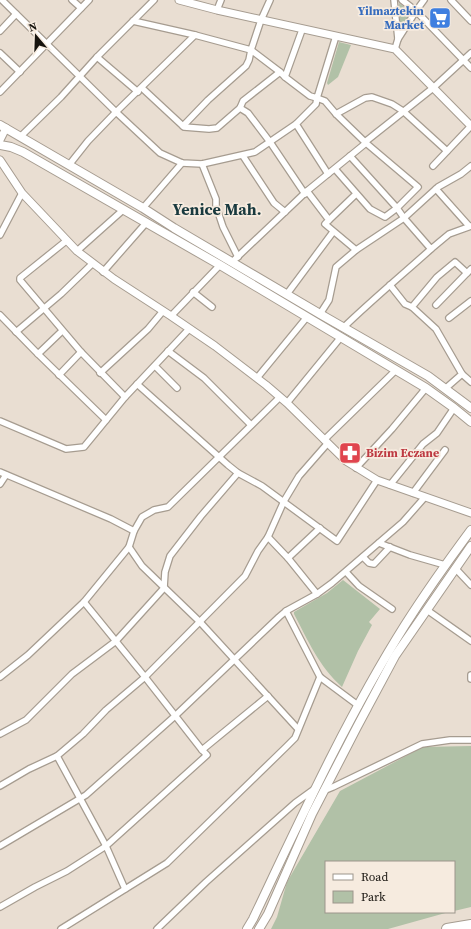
<svg xmlns="http://www.w3.org/2000/svg" width="471" height="929" font-family="'Source Serif 4',serif">
<style>
.green{fill:#b1c1a7}
.lines{fill:none;stroke-linecap:round;stroke-linejoin:round}
.minor-casing{stroke:#a69c90;stroke-width:8}
.tertiary-casing{stroke:#a69c90;stroke-width:9}
.secondary-casing{stroke:#a69c90;stroke-width:10}
.trunk-casing{stroke:#a69c90;stroke-width:12}
.minor{stroke:#fff;stroke-width:5.5}
.tertiary{stroke:#fff;stroke-width:7}
.secondary{stroke:#fff;stroke-width:8}
.trunk{stroke:#fff;stroke-width:10}
.labels{text-anchor:middle;stroke-width:3.5;stroke-linejoin:round;paint-order:stroke}
.shop-label{font-size:12px;font-weight:bold;fill:#366cbe;stroke:#f6ebdf;text-anchor:end}
.health-label{font-size:12px;font-weight:bold;fill:#be3a42;stroke:#f6ebdf;text-anchor:start}
.district-label{font-size:16px;font-weight:bold;fill:#18393e;stroke:#f6ebdf}
</style>
<rect width="100%" height="100%" fill="#e9ded2"/>
<g class="green">
<polygon points="399,3 413,14 403,28 400,24"/>
<polygon points="339,42 351,45 338,77 328,85 327,83"/>
<path d="M343,580L380,609L369,622L372,625L358,651L342,687C318,665 309,642 294,614V612L327,593Z"/>
<polygon points="471,746 471,907 454,911 454,862 326,862 326,912 449,912 388,929 271,929 277,917 287,882 340,791 423,747"/>
</g>
<g class="lines">
<g class="minor-casing">
<g id="minor">
<polyline points="2,0 116,112 195,35 251,50 261,20 270,0"/>
<polyline points="72,0 81,8"/>
<polyline points="394,0 398,39"/>
<polyline points="402,0 416,11 424,0"/>
<polyline points="451,0 471,21"/>
<polyline points="217,10 221,0"/>
<polyline points="133,21 195,35"/>
<polyline points="0,31 16,14"/>
<polyline points="395,49 398,39 416,11 471,68"/>
<polyline points="0,53 20,72"/>
<polyline points="97,57 138,92"/>
<polyline points="285,77 310,96 317,98 336,36"/>
<polyline points="142,88 184,127 209,129 217,128 240,108 243,101 280,72 285,77 302,30"/>
<polyline points="0,92 89,0"/>
<polyline points="240,108 248,113 270,142 305,194"/>
<polyline points="336,114 365,98 372,97 392,104 403,111 447,151"/>
<polyline points="183,126 208,100 246,66 249,60 251,50 280,72"/>
<polyline points="21,136 61,97 97,57 154,0"/>
<polyline points="365,142 433,88 471,53"/>
<polyline points="243,156 274,203 285,212"/>
<polyline points="350,156 397,208 404,218 431,249 449,234 471,226"/>
<polyline points="202,164 216,199 216,206 223,227 238,257"/>
<polyline points="69,165 88,141 116,112 160,153 182,163 202,164 255,152 296,124"/>
<polyline points="433,166 471,126"/>
<polyline points="328,174 296,124 316,104 317,98 325,101 336,114 366,143"/>
<polyline points="436,189 469,226"/>
<polyline points="307,191 329,220 325,224 356,250"/>
<polyline points="143,208 182,163"/>
<polyline points="329,220 356,194"/>
<polyline points="0,235 22,193"/>
<polyline points="66,241 20,278 20,280 81,352 125,397"/>
<polyline points="77,251 123,210"/>
<polyline points="232,262 307,191 366,143 418,187 397,208 385,217 370,209 335,169"/>
<polyline points="103,272 146,223"/>
<polyline points="390,285 405,304 412,307"/>
<polyline points="193,292 212,307"/>
<polyline points="287,294 333,232"/>
<polyline points="436,305 467,273"/>
<polyline points="320,314 329,300 336,267 356,250 404,218 438,187 461,174 471,166"/>
<polyline points="0,315 38,354 106,420"/>
<polyline points="171,316 220,265"/>
<polyline points="449,318 471,301"/>
<path d="M344,327C372,300 402,275 431,249"/>
<polyline points="16,332 61,294 92,264"/>
<polyline points="168,351 204,378 251,425"/>
<polyline points="38,354 62,331"/>
<polyline points="155,366 177,388"/>
<polyline points="100,373 148,329 163,311"/>
<polyline points="462,374 471,382"/>
<polyline points="59,375 81,352"/>
<polyline points="257,378 307,317"/>
<polyline points="137,384 228,465 238,473 262,486 337,541 377,480"/>
<polyline points="446,388 462,374 436,329 412,307 437,277 455,262 467,273 471,269"/>
<polyline points="287,403 341,337"/>
<polyline points="0,421 66,449 84,447 125,397 189,329"/>
<polyline points="324,440 396,370"/>
<polyline points="356,468 392,429 426,388"/>
<polyline points="0,472 111,519 134,531 129,547 84,602 28,655 0,677"/>
<polyline points="0,484 6,475"/>
<polyline points="390,485 423,444 437,433 454,408"/>
<polyline points="413,493 445,450"/>
<polyline points="134,531 142,517 154,510 168,507 280,397"/>
<polyline points="268,537 288,558 320,528"/>
<polyline points="379,543 410,555 445,565"/>
<polyline points="129,547 142,566 200,622 298,729"/>
<polyline points="363,557 369,563 374,564 390,547"/>
<polyline points="288,558 317,594"/>
<polyline points="455,568 471,585"/>
<polyline points="346,572 359,586 392,609"/>
<polyline points="84,602 145,677 202,750"/>
<polyline points="427,610 471,641"/>
<polyline points="286,611 320,677 359,706"/>
<polyline points="471,675 471,679"/>
<polyline points="0,734 26,720 72,674 116,641 164,588 165,572 170,556 201,516 238,473"/>
<polyline points="57,756 106,846 125,889"/>
<polyline points="0,786 29,769 57,756 83,734 106,710 145,677 245,576 258,551 268,537 284,501 299,476 327,444"/>
<polyline points="323,791 333,787 422,744 450,740 471,740"/>
<polyline points="0,846 86,795 175,716 279,617 286,611 317,594 332,583 403,522 425,497"/>
<polyline points="0,907 35,887 67,871 106,846 207,755 202,750 268,696"/>
<polyline points="61,929 167,863 286,747 295,738 320,677"/>
<polyline points="157,929 206,882 295,803 313,790"/>
</g>
</g>
<g class="tertiary-casing">
<g id="tertiary">
<polyline points="179,0 217,10 395,49 471,126"/>
<polyline points="0,140 6,128"/>
<polyline points="0,160 22,193 77,251 114,279 171,316 215,346 266,385 287,403 346,461 377,480 471,513"/>
</g>
</g>
<g class="secondary-casing">
<g id="secondary">
<polyline points="0,125 143,208 174,228 320,314 428,376 471,408"/>
<polyline points="0,145 11,147 23,152 220,265 426,388 454,408 471,422"/>
<path d="M247,929L253,919C300,820 347,717 405,625C426,592 448,561 471,530"/>
<polyline points="259,929 268,914 312,814 357,727 395,656 471,546"/>
</g>
</g>
<g class="trunk-casing">
<polyline id="trunk" points="447,929 471,925"/>
</g>
<use href="#minor" class="minor"/>
<use href="#tertiary" class="tertiary"/>
<use href="#secondary" class="secondary"/>
<use href="#trunk" class="trunk"/>
</g>
<defs>
<g id="supermarket-square" transform="scale(1.15)"><rect x="-9" y="-9" width="18" height="18" rx="4" fill="#3f7fe0" stroke="#f6ebdf"/><path d="M-6-5.5h2.5l.6 2H6L4.5 2H-2.5L-4.4-4H-6ZM-1.5 3.2a1.3 1.3 0 1 0 .1 0ZM3 3.2a1.3 1.3 0 1 0 .1 0Z" fill="#fff"/></g>
<g id="pharmacy-square" transform="scale(1.15)"><rect x="-9" y="-9" width="18" height="18" rx="4" fill="#e0444e" stroke="#f6ebdf"/><path d="M-2-6h4v4h4v4h-4v4h-4v-4h-4v-4h4Z" fill="#fff"/></g>
</defs>
<g fill-rule="evenodd">
<use href="#supermarket-square" x="440" y="18"/>
<use href="#pharmacy-square" x="350" y="453"/>
</g>
<g class="labels">
<g class="shop-label">
<text x="424" y="15">Yilmaztekin<tspan x="424" dy="14">Market</tspan></text>
</g>
<g class="health-label">
<text x="366" y="457">Bizim Eczane</text>
</g>
<g class="district-label">
<text x="217" y="215">Yenice Mah.</text>
</g>
</g>
<rect x="325" y="861" width="130" height="52" fill="#f6ebdf" stroke="#9c958b"/>
<rect x="333" y="874" width="20" height="6" fill="#ffffff" stroke="#9c958b"/>
<text x="361" y="881" font-size="12" fill="#16130e">Road</text>
<rect x="333" y="891" width="20" height="12" fill="#b1c1a7" stroke="#9c958b"/>
<text x="361" y="901" font-size="12" fill="#16130e">Park</text>
<g transform="translate(36 36) rotate(341)" stroke="#f6ebdf" stroke-width="3" paint-order="stroke">
<path d="M0-3L7 15L0 10L-7 15Z" fill="#16130e"/>
<text y="-6" font-size="11" font-weight="bold" text-anchor="middle" fill="#16130e">N</text>
</g>
</svg>
